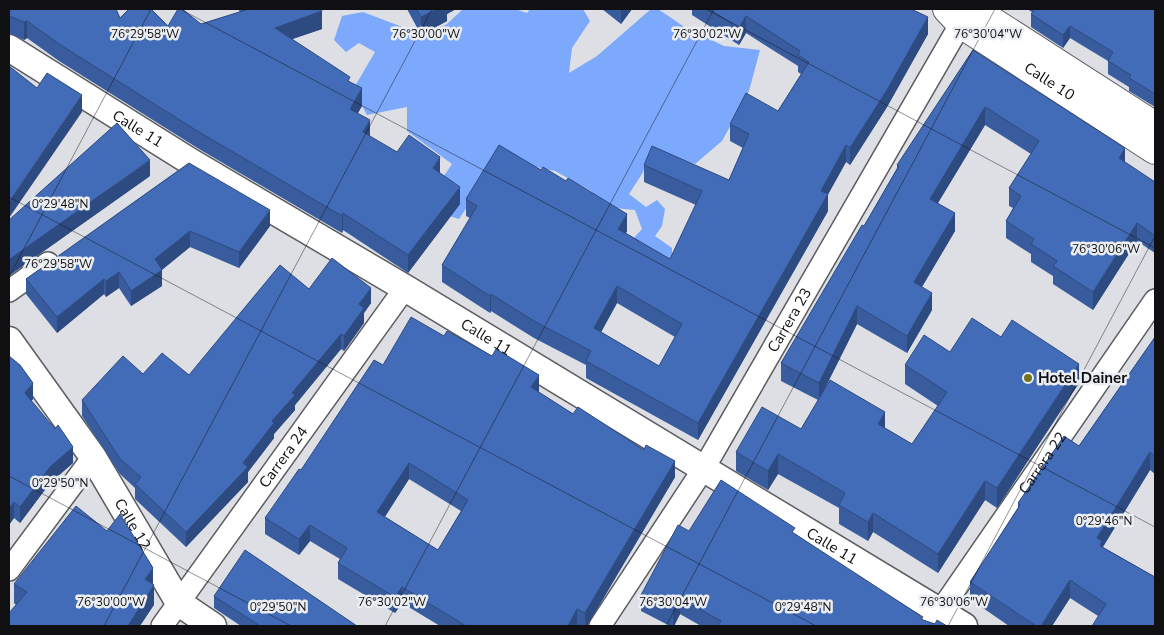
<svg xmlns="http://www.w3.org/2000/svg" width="1164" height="635" font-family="'Nunito Sans',sans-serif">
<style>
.forest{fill:#7ca9fb}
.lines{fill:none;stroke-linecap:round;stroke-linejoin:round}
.minor-casing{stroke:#5a5c60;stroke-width:24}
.tertiary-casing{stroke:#5a5c60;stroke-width:29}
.secondary-casing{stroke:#5a5c60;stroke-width:30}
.minor{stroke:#fff;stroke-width:21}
.tertiary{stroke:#fff;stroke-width:26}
.secondary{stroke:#fff;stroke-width:28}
.wall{fill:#395c9e;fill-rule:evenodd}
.shaded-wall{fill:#2e4b81}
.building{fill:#426bb8;stroke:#2e4b81;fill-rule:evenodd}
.ticks{fill:none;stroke:#101012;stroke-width:1;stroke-opacity:0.45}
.poi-dot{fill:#72751d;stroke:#eaedf1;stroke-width:2}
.labels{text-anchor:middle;stroke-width:5;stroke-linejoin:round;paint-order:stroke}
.street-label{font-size:15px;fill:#101012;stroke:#eaedf1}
.poi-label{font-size:15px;font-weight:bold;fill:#101012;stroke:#eaedf1;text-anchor:start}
.ticks-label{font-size:12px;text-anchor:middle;fill:#101012;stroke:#eaedf1;stroke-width:5;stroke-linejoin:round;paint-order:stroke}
</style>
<rect width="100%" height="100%" fill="#dddfe4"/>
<polygon class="forest" points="463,9 515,9 527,13 530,9 583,9 590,21 572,48 569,73 597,56 651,9 658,9 683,26 724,46 760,50 749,91 733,121 722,141 695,164 653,150 642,174 629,194 646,207 657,200 665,209 662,226 655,236 672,248 672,265 629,243 642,229 635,210 604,207 591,191 555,171 499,159 459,219 443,214 437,186 452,164 407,131 407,107 367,115 362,106 348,98 375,52 359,43 346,52 334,40 342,16 363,12 426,36 447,24"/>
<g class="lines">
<g class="minor-casing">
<g id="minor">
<polyline points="9,291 48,263"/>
<polyline points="9,570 93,457"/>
<path id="s1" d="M162,626L405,288"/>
<path id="s2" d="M600,626L704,468L968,11"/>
<path id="s3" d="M930,626L1155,300"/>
</g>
</g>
<g class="tertiary-casing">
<g id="tertiary">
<path id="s4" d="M9,48L191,162L405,288L964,626"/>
<path id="s5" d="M9,340L93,457L179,603L213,626"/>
</g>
</g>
<g class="secondary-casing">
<g id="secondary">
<path id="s6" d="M947,9L961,24L1155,150"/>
<polyline points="976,11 1155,126"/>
</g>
</g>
<use href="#minor" class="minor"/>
<use href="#tertiary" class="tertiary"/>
<use href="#secondary" class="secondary"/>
</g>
<g class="wall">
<polygon points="9,9 120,18 168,26 201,24 240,12 238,9 321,9 322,29 292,39 350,82 362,106 358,113 370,137 397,152 440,173 460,204 408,273 343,230 342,233 199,149 59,61 27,38 24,40 9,33"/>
<polygon points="407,9 456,9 447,14 447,21 421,35"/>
<polygon points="602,9 632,9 621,24"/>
<path d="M692,9H911L928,34L887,107L850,165L846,162L828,194V211L698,440L586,378V365L534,338L491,311L490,313L442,282V265L470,218L466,216V199L627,231L626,233L670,259L696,205L644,182V165L729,180L743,148L730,141V124L778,111L801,74L798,72V66L746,33L739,45L692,15ZM617,303L675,337L659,366L601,332Z"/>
<polygon points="1027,9 1155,9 1155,107 1129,91 1129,87 1108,74 1108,61 1070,38 1063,48 1031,27 1031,14 1032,12"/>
<polygon points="973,50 1125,163 1155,182 1155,253 1137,241 1093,310 1053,284 1053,276 1031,262 1031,254 1006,238 1006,221 1013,208 1009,206 1009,188 1031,154 985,125 938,203 955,231 922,287 932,310 907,353 857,324 822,394 885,428 912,444 938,406 905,384 905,365 950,352 1001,337 1079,383 997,508 985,500 938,573 873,532 868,541 839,524 839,508 778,474 768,490 736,471 736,452 801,429 818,400 781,381 781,363 864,226 897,168 897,165"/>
<polygon points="189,163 270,226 239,268 190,247 162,270 162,286 131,306 119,288 106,297 104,294 57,333 26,294 26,279"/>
<polygon points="150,176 10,275 9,274 9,220"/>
<polygon points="309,289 371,303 364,313 364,323 344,351 341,349 295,405 295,410 274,434 274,438 248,472 248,482 186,547 135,499 135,488 120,474 82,416 82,400 143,374 189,375"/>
<path d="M444,336L539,391L538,392L675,477L587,626H580L577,625V626H440L402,603L395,613L338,579V563L340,559L310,541L299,555L265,534V518L383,365ZM409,479L461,511L438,550L385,517Z"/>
<polygon points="1155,337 1155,474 1150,470 1103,547 1155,577 1098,616 1070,598 1052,626 1009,626 970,599 970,582 1018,508 1018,503 1079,446"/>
<polygon points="20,365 33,399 31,401 73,463 50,483 20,523 14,518 9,525"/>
<polygon points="689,531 795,534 923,620 935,624 947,626 701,626 680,614 674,626 670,626 641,611 641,595"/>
<polygon points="14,584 153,584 154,605 16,605 14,603"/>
<polygon points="214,596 357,626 241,626 214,608"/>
</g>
<g class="shaded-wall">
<polygon points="437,9 456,9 447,14 447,21 421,35 421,17"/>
<polygon points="621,9 632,9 621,24"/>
<polygon points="322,11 322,29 275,45 275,28"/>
<polygon points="746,16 746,33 739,45 739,28"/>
<polygon points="928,17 928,34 887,107 850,165 850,148"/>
<polygon points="27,21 27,38 24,40 24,22"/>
<polygon points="1070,26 1070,38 1063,48 1063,35"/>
<polygon points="362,88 362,106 350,126 350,109"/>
<polygon points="82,95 82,112 9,218 9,202"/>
<polygon points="985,107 985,125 930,216 930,199"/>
<polygon points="370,120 370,137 363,132"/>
<polygon points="846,145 846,162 825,200 828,194 828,211 698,440 698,423 821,191"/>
<polygon points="1125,148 1125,165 1119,158"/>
<polygon points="440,157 440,174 433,168"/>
<polygon points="150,160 150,176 10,275 10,259"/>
<polygon points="460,187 460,204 408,273 408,255"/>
<polygon points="270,210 270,226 239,268 239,252"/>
<polygon points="343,213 343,230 342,233 342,216"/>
<polygon points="955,213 955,231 914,300 914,282"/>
<polygon points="627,214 627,231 618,246 618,229"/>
<polygon points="1137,223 1137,241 1093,310 1093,292"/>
<polygon points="190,231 190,247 159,272 162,270 162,286 131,306 131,291 155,259"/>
<polygon points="119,272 119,288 106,297 106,281"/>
<polygon points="104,279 104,294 57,333 57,317"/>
<polygon points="617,286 617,303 594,345 594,328"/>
<polygon points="371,288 371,303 364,313 364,323 344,351 344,336 359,304"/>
<polygon points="932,293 932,310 907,353 907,336"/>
<polygon points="491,294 491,311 490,313 490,296"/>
<polygon points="857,306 857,324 819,400 819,383"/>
<polygon points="341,334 341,349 295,405 295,410 274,434 274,438 248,472 248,482 186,547 186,532 243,463 292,393"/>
<polygon points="1079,364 1079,383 997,508 997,488"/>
<polygon points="539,375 539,391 531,404 531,387"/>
<polygon points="33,383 33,399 25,409 25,393"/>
<polygon points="885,412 885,431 878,424"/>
<polygon points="73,447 73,463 50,483 20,523 20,507 50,467"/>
<polygon points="1150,452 1150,470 1102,548 1102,559 1097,538"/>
<polygon points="778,454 778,474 768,490 768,471"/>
<polygon points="675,461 675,477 587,626 585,626 585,613"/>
<polygon points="409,463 409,479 377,528 377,512"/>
<polygon points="985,481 985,500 938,573 938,554"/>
<polygon points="14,502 14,518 9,525 9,509"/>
<polygon points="873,513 873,532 868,541 868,522"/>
<polygon points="310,525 310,541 299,555 299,539"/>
<polygon points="153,568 153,587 154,585 154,605 140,626 128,626 145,579"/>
<polygon points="1070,580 1070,598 1052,626 1041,626"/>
<polygon points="402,587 402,603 395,613 395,597"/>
<polygon points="680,598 680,614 674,626 673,626 673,611"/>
<polygon points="577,609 577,626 568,626"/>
</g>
<g class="building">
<polygon points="9,9 116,9 120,18 129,9 151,9 168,26 178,9 182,9 201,24 249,9 321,9 322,11 275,28 350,77 348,81 362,88 350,109 370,120 363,132 397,152 409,135 440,157 433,168 460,187 408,255 343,213 342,216 199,132 59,44 27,21 24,22 9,16"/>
<polygon points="416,9 437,9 421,17"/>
<path d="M709,9H911L928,17L887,90L850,148L846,145L821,191L828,194L698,423L586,361L591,351L534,321L491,294L490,296L442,265L477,206L466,199L499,145L541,170L543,167L566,181L568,178L627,214L618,229L670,259L702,191L644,165L652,146L729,180L749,134L730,124L746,93L778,111L809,62L798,55L800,51L746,16L739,28ZM617,286L682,324L659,366L594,328Z"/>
<polygon points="1035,9 1155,9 1155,94 1129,78 1131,75 1108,61 1113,52 1070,26 1063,35 1031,14"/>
<polygon points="973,50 1125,148 1119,158 1155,182 1155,236 1137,223 1093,292 1053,266 1057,261 1031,244 1034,239 1006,221 1021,196 1009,188 1039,141 985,107 930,199 955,213 914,282 932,293 907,336 857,306 819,383 781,363 862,225 864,226 899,166 897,165"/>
<polygon points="9,66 37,88 47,73 82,95 9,202"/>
<polygon points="117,123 150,160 10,259 9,257 9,220"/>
<polygon points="189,163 270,210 239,252 190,231 155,259 162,270 131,291 119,272 106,281 104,279 57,317 26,279"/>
<polygon points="332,258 371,288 359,304 364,308 344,336 341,334 292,393 295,395 272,421 274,423 243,463 248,467 186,532 135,484 141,477 120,459 82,400 123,356 143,374 162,353 189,375 280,265 309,289"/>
<path d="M411,317L444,336L447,331L492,356L496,349L539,375L531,387L573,414L578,407L644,450L646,445L675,461L585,613L577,609L568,626H466L402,587L395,597L338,563L347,548L310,525L299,539L265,518L299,469L301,470L374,360L383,365ZM409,463L468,500L438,550L377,512Z"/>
<polygon points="972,318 1001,337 1012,320 1079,364 997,488 985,481 938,554 873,513 868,522 839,505 845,493 778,454 768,471 736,452 762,407 801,429 830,380 885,412 878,424 912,444 947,392 905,365 924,335 950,352"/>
<polygon points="1155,337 1155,456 1150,452 1097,538 1102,541 1100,546 1155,577 1155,626 1092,626 1106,604 1070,580 1041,626 1036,626 970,582 1020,505 1018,503 1064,436 1079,446"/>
<polygon points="9,356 20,365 33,383 25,393 55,429 58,425 73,447 50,467 20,507 14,502 9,509"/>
<polygon points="721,480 795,528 792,532 918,614 923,620 935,624 937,620 947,626 717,626 721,621 680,598 673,611 641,595 678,525 689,531"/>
<polygon points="76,506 107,531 120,514 153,568 145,579 154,585 128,626 9,626 9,613 27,592 14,584"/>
<polygon points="245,550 357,626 260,626 214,596"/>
</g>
<path class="ticks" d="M180,9L1155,527M706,9L1155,248M9,197L816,626M9,277L151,9M9,476L291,626M104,626L432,9M385,626L714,9M666,626L995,9M948,626L1155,236"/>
<circle class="poi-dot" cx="1028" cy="378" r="5"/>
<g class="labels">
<g class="street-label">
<text dy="5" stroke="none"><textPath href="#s6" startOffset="126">Calle 10</textPath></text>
<text dy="5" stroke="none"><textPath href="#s4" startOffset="152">Calle 11</textPath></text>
<text dy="5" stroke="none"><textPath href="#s2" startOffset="360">Carrera 23</textPath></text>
<text dy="5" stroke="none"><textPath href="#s4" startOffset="558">Calle 11</textPath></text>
<text dy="5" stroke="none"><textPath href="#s1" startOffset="208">Carrera 24</textPath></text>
<text dy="5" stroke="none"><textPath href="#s3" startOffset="198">Carrera 22</textPath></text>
<text dy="5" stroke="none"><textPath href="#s5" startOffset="222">Calle 12</textPath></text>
<text dy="5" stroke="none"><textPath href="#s4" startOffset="962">Calle 11</textPath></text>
</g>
<g class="poi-label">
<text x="1038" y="383">Hotel Dainer</text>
</g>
</g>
<g class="ticks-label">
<text x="145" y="38">76°29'58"W</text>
<text x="426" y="38">76°30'00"W</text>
<text x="707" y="38">76°30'02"W</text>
<text x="988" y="38">76°30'04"W</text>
<text x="60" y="208">0°29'48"N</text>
<text x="1106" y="253">76°30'06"W</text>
<text x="58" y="268">76°29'58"W</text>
<text x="60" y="487">0°29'50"N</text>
<text x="1104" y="525">0°29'46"N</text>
<text x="111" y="606">76°30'00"W</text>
<text x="392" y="606">76°30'02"W</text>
<text x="673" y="606">76°30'04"W</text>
<text x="954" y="606">76°30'06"W</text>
<text x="278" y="611">0°29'50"N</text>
<text x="803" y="611">0°29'48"N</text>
</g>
<rect width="1164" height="635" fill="none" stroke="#101012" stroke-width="20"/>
</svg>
